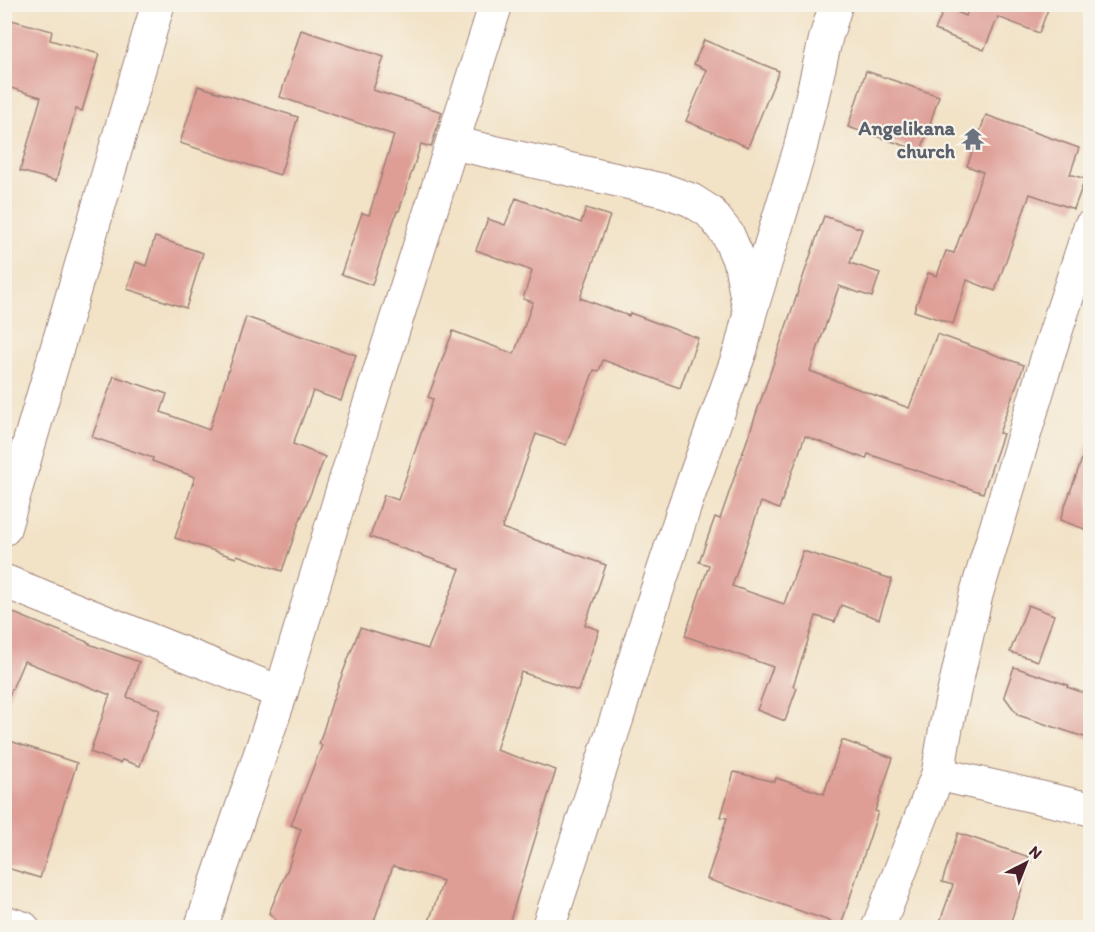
<svg xmlns="http://www.w3.org/2000/svg" width="1095" height="932" font-family="Itim,sans-serif">
<style>
.building{fill:#de9e96}
.lines{fill:none;stroke-linecap:round;stroke-linejoin:round}
.minor-casing{stroke:#9e8078;stroke-width:35}
.minor{stroke:#fff;stroke-width:33}
.labels{text-anchor:middle;stroke-width:4.5;stroke-linejoin:round;paint-order:stroke}
.worship-label{font-size:20px;font-weight:bold;fill:#5b616d;stroke:#f7f3e8;text-anchor:end}
</style>
<rect width="100%" height="100%" fill="#f7f3e8"/>
<filter id="ink" filterUnits="userSpaceOnUse"><feTurbulence type="fractalNoise" baseFrequency=".0167" numOctaves="2"/><feDisplacementMap in="SourceGraphic" scale="12" xChannelSelector="R" yChannelSelector="G"/><feConvolveMatrix kernelMatrix="1 2 1 2 8 2 1 2 1" color-interpolation-filters="sRGB"/></filter>
<filter id="wash" filterUnits="userSpaceOnUse"><feTurbulence type="fractalNoise" baseFrequency=".008" numOctaves="4" result="noise"/><feDisplacementMap in="SourceGraphic" scale="24" xChannelSelector="R" yChannelSelector="G"/><feGaussianBlur stdDeviation="1.35" result="paint"/><feColorMatrix in="noise" values="0 0 0 0 0 0 0 0 0 0 0 0 0 0 0 0 0 1.4 0 .05"/><feComposite in="paint" operator="in"/></filter>
<g filter="url(#wash)">
<rect width="100%" height="100%" fill="#f2e2c6"/>
<g id="blocks">
<g class="building">
<polygon points="970,4 1050,4 1039,33 998,17 984,50 935,30 945,7 966,16"/>
<polygon points="4,18 52,31 50,40 99,54 82,111 76,109 56,181 20,171 41,97 4,86"/>
<polygon points="301,30 384,57 373,90 442,112 431,147 421,144 399,211 397,211 372,285 341,274 362,213 369,215 394,135 280,97"/>
<polygon points="704,40 779,71 748,147 686,121 707,70 694,64"/>
<polygon points="866,71 939,96 921,151 848,127"/>
<polygon points="198,86 298,117 280,175 180,143"/>
<polygon points="986,115 1079,148 1070,174 1085,179 1074,209 1030,194 995,291 967,280 953,324 914,311 928,273 937,276 946,251 954,253 983,172 967,166"/>
<polygon points="516,198 581,223 586,208 610,216 580,298 629,316 630,313 698,338 680,388 603,360 599,371 594,370 566,445 536,434 502,528 606,565 585,625 599,630 578,691 521,672 496,750 556,770 508,927 427,927 443,881 393,866 372,927 276,927 275,919 269,913 288,868 301,829 291,825 322,745 319,744 334,696 360,628 428,649 460,569 370,537 384,495 398,500 433,399 428,397 453,331 514,354 533,302 523,299 532,271 476,250 488,219 505,225"/>
<polygon points="824,216 862,229 850,263 880,273 872,297 839,286 810,371 909,408 937,334 1024,365 999,433 1003,434 983,493 868,454 866,459 805,436 779,509 761,502 732,586 784,604 803,551 892,579 879,619 841,605 835,622 816,616 793,686 797,688 785,721 757,710 773,667 685,636 709,565 699,562 715,517 720,519"/>
<polygon points="155,237 203,253 186,308 127,289 136,262 146,266"/>
<polygon points="246,317 356,355 341,401 313,391 293,444 325,457 298,525 282,571 237,555 236,558 175,538 195,477 152,461 153,458 92,437 114,376 167,394 161,412 209,430"/>
<polygon points="1087,445 1090,445 1090,531 1060,520"/>
<polygon points="1028,605 1054,615 1038,661 1010,652"/>
<polygon points="4,609 50,628 50,627 90,643 89,644 139,662 127,697 160,710 140,766 122,760 120,763 90,752 110,695 24,661 4,708"/>
<polygon points="1014,667 1068,685 1067,687 1090,695 1090,739 1018,715 1004,696"/>
<polygon points="4,739 77,763 40,878 4,867"/>
<polygon points="842,740 893,758 875,811 878,812 841,925 707,879 727,818 721,817 734,772 775,782 776,778 824,794"/>
<polygon points="958,833 1032,858 1009,927 938,927 953,885 942,882"/>
</g>
</g>
</g>
<g filter="url(#ink)">
<use href="#blocks" fill-opacity="0" stroke="#9e8078" stroke-width="1.5"/>
<g class="lines">
<g class="minor-casing">
<g id="minor">
<polyline points="453,143 666,191 691,200 710,212 728,235 741,265 749,309"/>
<polyline points="4,529 158,4"/>
<polyline points="4,581 281,693"/>
<polyline points="938,774 1090,809"/>
<polyline points="4,922 23,928"/>
<polyline points="201,928 281,693 345,482 496,4"/>
<polyline points="548,928 617,718 644,630 685,505 741,349 750,313 800,149 826,37 836,4"/>
<polyline points="878,928 938,774 946,727 976,595 1050,349 1090,227"/>
</g>
</g>
<use href="#minor" class="minor"/>
</g>
</g>
<defs>
<g id="temple-bare" transform="scale(1.8)"><path d="M0-6L5-2H3V0L6.5 2.5H4V6H1.5V3h-3V6H-4V2.5H-6.5L-3 0V-2H-5Z" fill="#6b7280" stroke="#f7f3e8" stroke-width="2.5" paint-order="stroke"/></g>
</defs>
<g fill-rule="evenodd">
<use href="#temple-bare" x="973" y="139"/>
</g>
<g class="labels">
<g class="worship-label">
<text x="955" y="135">Angelikana<tspan x="955" dy="23">church</tspan></text>
</g>
</g>
<rect width="1095" height="932" fill="none" stroke="#f7f3e8" stroke-width="24"/>
<g transform="translate(1026 863) rotate(42)" stroke="#f7f3e8" stroke-width="4.5" paint-order="stroke">
<path d="M0-4.5L10 22L0 15L-10 22Z" fill="#4a1f2b"/>
<text y="-9" font-size="16" font-weight="bold" text-anchor="middle" fill="#4a1f2b">N</text>
</g>
</svg>
